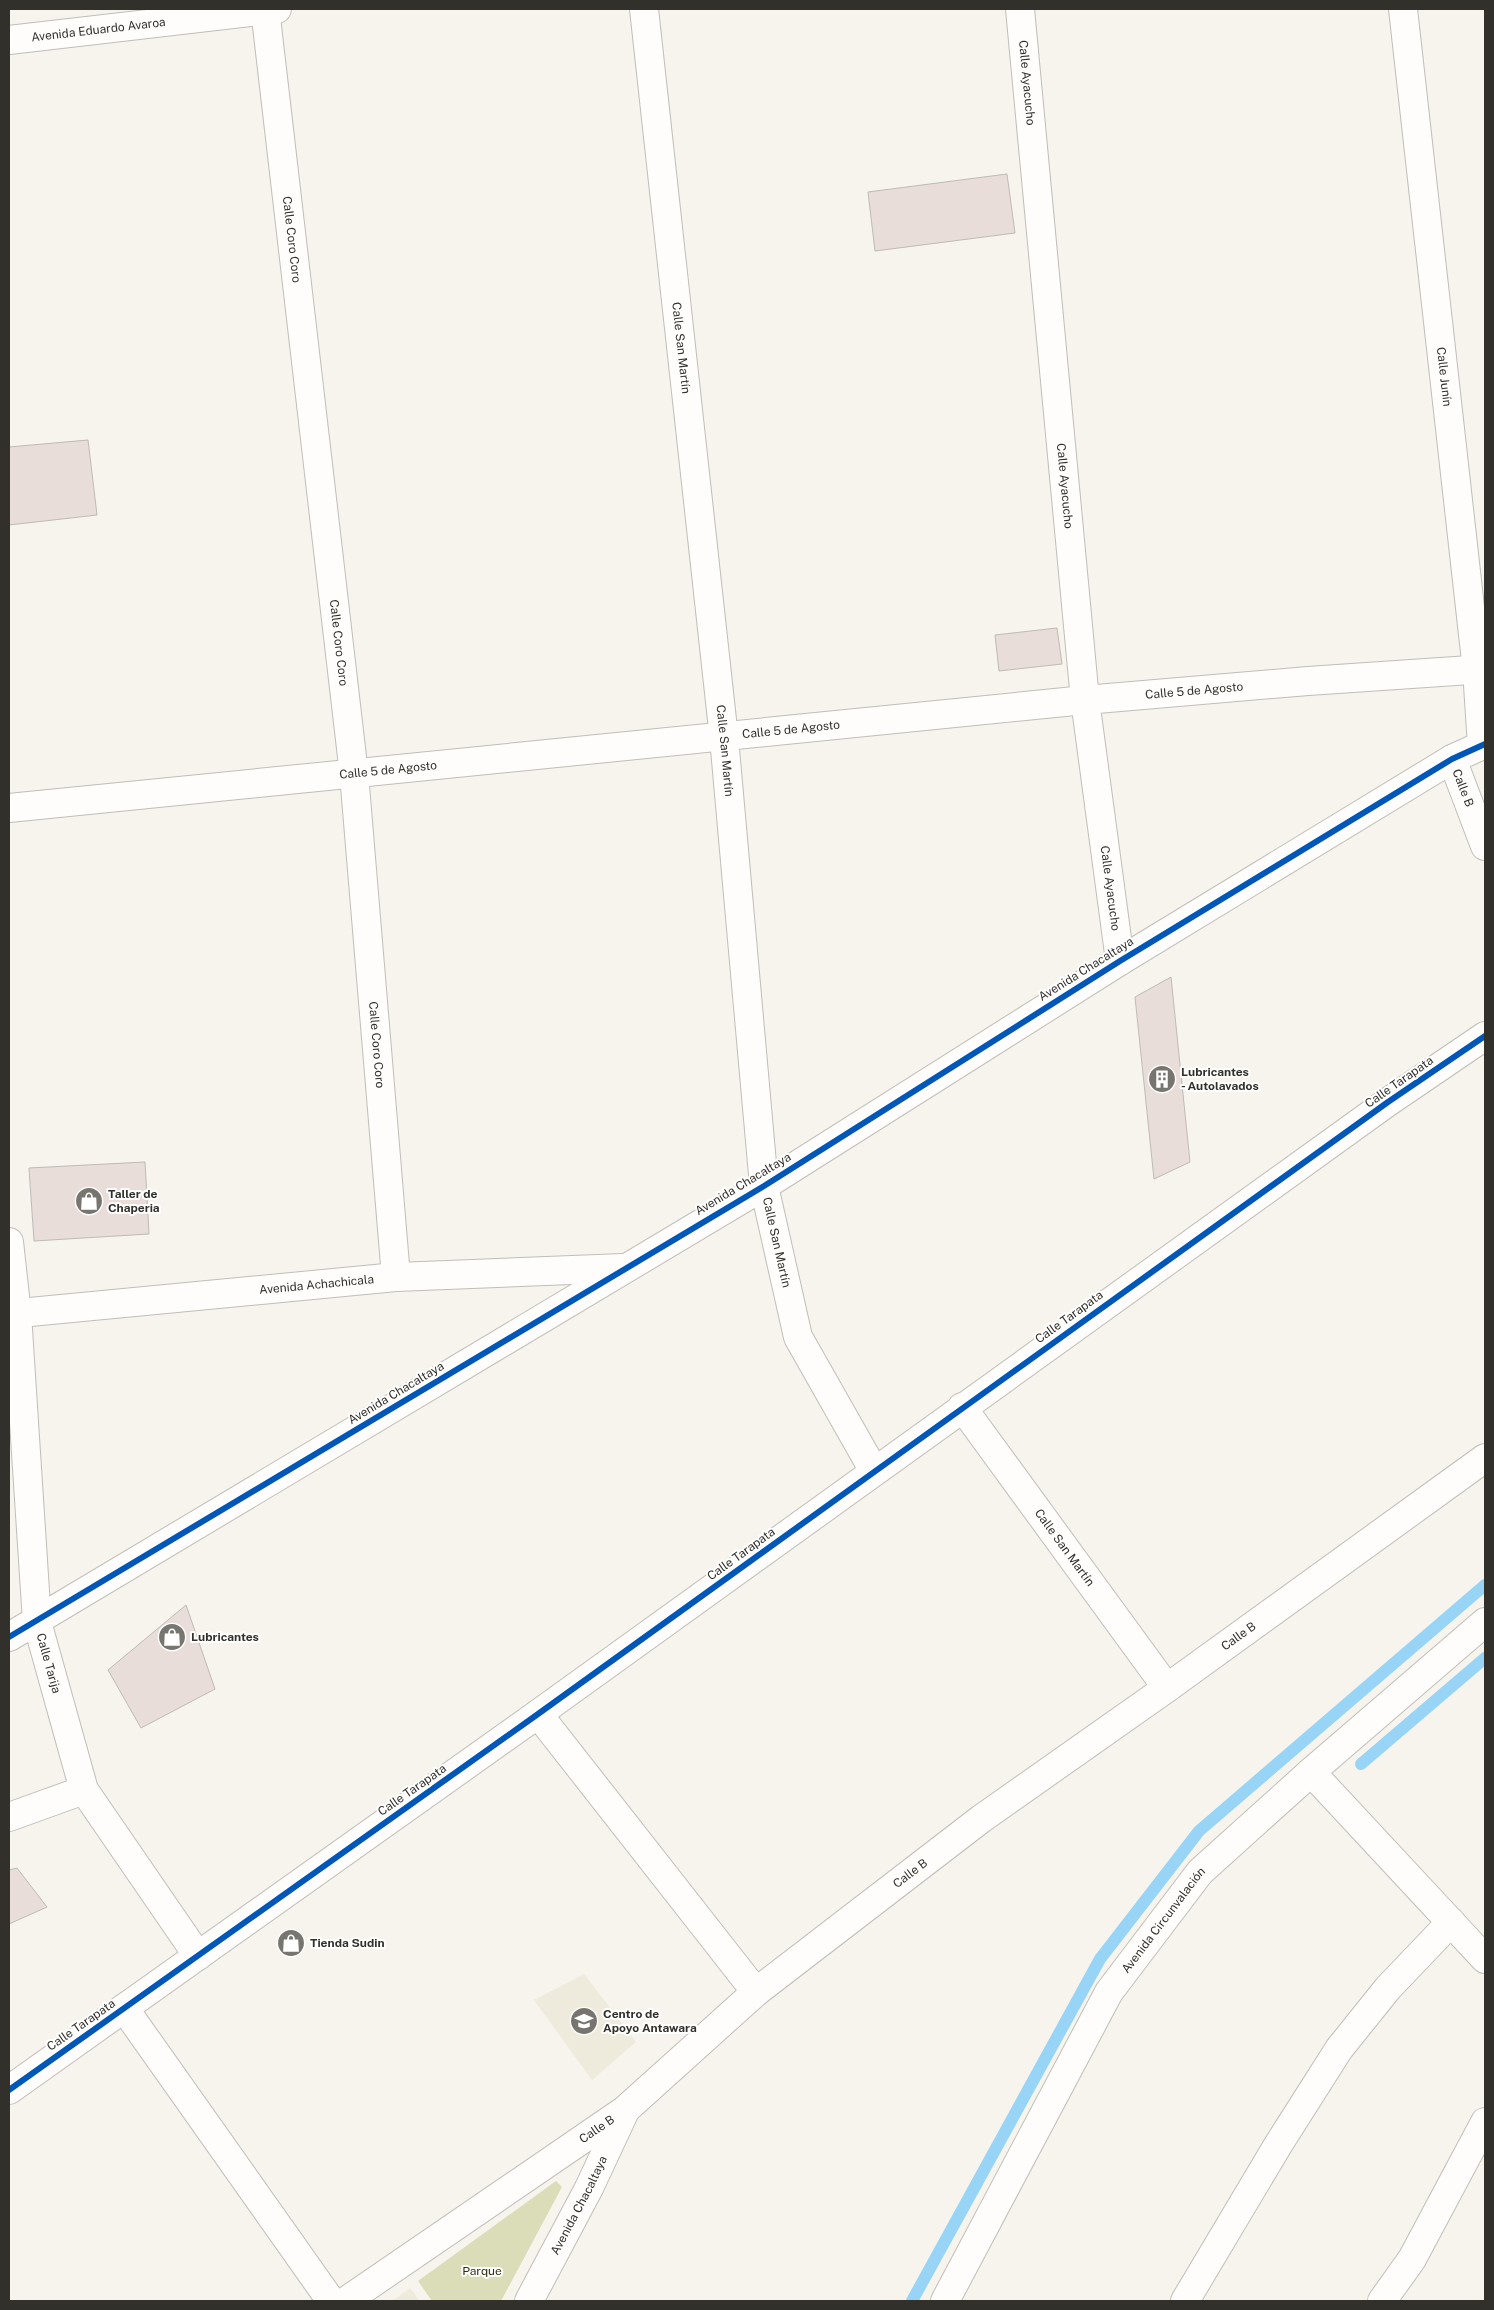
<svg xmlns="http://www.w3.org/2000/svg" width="1494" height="2310" font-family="'Public Sans',sans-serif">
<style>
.built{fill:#eeeadc}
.green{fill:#daddb8}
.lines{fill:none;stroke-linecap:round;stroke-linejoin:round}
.stream{stroke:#97d4f6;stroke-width:12}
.building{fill:#e9ddda;stroke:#bdbab7}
.minor-casing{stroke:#bfbeb8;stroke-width:30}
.minor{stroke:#fefdfc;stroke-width:28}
.cycleway-casing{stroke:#fff;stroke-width:9}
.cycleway{stroke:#0057b8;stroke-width:6}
.labels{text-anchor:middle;stroke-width:4;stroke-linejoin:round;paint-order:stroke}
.street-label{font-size:12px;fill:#31302b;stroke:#fff}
.poi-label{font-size:12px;font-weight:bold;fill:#31302b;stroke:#fff;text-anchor:start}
.park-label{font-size:12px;fill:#2e310b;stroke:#fff}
</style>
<rect width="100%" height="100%" fill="#f6f4ed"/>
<g class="built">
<polygon points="584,1974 636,2042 592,2080 534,2000"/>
<polygon points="410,2288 420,2301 392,2301"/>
</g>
<polygon class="green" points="556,2181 562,2187 501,2301 432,2301 418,2281"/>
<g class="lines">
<g class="stream">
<polyline points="1361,1764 1485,1658"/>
<polyline points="912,2301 1100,1959 1199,1831 1485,1585"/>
</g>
</g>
<g class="building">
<polygon points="1007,174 1015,233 875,251 868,192"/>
<polygon points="88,440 97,515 9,525 9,447"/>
<polygon points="1057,628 1062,664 999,671 995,635"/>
<polygon points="1171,977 1190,1162 1154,1179 1135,997"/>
<polygon points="145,1162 149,1234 34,1241 29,1168"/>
<polygon points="186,1605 215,1689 141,1728 108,1670"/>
<polygon points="17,1868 47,1907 9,1924 9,1870"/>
</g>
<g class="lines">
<g class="minor-casing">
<g id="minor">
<path id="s1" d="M265,9L354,774L396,1277"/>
<path id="s2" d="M644,9L724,738L764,1186L798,1337L874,1471"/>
<path id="s3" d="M1020,9L1085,700L1120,961"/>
<path id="s4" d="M1403,9L1477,670L1482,746"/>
<path id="s5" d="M9,40L277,9"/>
<path id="s6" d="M1452,759L1485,846"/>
<path id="s7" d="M9,808L1085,700L1308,681L1485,669"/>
<path id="s8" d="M9,1242L17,1314L37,1622L84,1790L198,1956"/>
<path id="s9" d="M9,1314L396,1277L623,1268"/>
<path id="s10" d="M962,1407L1167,1688"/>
<polyline points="9,1637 764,1186 1120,961 1452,759 1485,744"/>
<polyline points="538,1714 756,1992"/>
<polyline points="1311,1772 1485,1959"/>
<polyline points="9,1817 84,1790"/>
<polyline points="124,2008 331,2301"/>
<polyline points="9,2090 538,1714 1388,1102 1485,1036"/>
<path id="s11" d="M346,2301L625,2110L756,1992L981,1819L1167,1688L1485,1458"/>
<path id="s12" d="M529,2301L589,2188L625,2111"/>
<path id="s13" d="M945,2301L1109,1992L1200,1872L1311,1772L1485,1622"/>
<polyline points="1185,2301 1278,2145 1339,2049 1388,1988 1451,1922"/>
<polyline points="1382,2301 1412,2259 1485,2122"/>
</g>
</g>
<use href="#minor" class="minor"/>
<g class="cycleway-casing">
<g id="cycleway">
<polyline points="9,1637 764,1186 1120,961 1452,759 1485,744"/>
<polyline points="9,2090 538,1714 1388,1102 1485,1036"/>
</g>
</g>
<use href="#cycleway" class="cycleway"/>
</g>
<defs>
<g id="building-disc" transform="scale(1.4375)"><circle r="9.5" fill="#76756f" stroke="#fff"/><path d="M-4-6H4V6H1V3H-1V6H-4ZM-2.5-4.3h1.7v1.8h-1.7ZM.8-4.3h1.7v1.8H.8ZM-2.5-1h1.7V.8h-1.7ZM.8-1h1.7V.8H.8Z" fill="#fff"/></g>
<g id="shop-disc" transform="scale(1.4375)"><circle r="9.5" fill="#76756f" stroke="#fff"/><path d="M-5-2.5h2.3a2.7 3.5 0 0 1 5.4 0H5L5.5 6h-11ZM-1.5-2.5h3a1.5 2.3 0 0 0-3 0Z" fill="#fff"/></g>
<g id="school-disc" transform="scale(1.4375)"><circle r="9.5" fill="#76756f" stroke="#fff"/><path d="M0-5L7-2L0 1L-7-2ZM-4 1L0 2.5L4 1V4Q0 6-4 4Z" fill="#fff"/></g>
</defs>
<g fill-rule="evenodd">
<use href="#building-disc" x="1162" y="1079"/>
<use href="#shop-disc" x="89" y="1201"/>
<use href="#shop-disc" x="172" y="1637"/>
<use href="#shop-disc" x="291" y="1943"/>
<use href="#school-disc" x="584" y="2021"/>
</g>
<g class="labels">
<g class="street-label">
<text dy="4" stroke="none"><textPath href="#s5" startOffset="90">Avenida Eduardo Avaroa</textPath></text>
<text dy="4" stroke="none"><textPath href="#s3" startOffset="74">Calle Ayacucho</textPath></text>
<text dy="4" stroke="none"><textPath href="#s1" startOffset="232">Calle Coro Coro</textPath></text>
<text dy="4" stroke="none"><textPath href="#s2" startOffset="341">Calle San Martín</textPath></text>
<text dy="4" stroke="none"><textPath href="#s4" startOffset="370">Calle Junín</textPath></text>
<text dy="4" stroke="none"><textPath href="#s3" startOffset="479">Calle Ayacucho</textPath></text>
<text dy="4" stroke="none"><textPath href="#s1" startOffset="638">Calle Coro Coro</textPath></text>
<text dy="4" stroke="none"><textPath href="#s7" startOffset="1191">Calle 5 de Agosto</textPath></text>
<text dy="4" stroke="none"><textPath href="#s7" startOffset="786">Calle 5 de Agosto</textPath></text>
<text dy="4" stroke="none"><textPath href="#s2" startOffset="746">Calle San Martín</textPath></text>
<text dy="4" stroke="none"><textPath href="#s7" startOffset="381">Calle 5 de Agosto</textPath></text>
<text dy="4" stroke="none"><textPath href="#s6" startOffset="31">Calle B</textPath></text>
<text dy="4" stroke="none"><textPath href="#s3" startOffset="884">Calle Ayacucho</textPath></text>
<text transform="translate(1086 969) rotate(-32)" y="4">Avenida Chacaltaya</text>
<text dy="4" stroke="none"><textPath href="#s1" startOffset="1042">Calle Coro Coro</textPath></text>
<text transform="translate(1399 1082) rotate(-35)" y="4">Calle Tarapata</text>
<text transform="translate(743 1184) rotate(-31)" y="4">Avenida Chacaltaya</text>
<text dy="4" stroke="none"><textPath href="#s2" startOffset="1241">Calle San Martín</textPath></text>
<text dy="4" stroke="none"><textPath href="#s9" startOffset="309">Avenida Achachicala</textPath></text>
<text transform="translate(1069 1317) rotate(-36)" y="4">Calle Tarapata</text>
<text transform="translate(396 1393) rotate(-31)" y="4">Avenida Chacaltaya</text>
<text dy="4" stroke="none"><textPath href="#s10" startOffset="174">Calle San Martín</textPath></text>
<text transform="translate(741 1554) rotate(-36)" y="4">Calle Tarapata</text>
<text dy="4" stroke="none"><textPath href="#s11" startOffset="1114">Calle B</textPath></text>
<text dy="4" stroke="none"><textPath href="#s8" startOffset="424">Calle Tarija</textPath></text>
<text transform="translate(412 1790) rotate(-35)" y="4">Calle Tarapata</text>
<text dy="4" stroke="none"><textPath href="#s11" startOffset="709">Calle B</textPath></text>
<text dy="4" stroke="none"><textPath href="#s13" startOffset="440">Avenida Circunvalación</textPath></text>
<text transform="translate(81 2025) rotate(-35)" y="4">Calle Tarapata</text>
<text dy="4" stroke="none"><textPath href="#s11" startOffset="304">Calle B</textPath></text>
<text dy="4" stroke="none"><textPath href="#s12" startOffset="108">Avenida Chacaltaya</textPath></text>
</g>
<g class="poi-label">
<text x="1181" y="1076">Lubricantes<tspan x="1181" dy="14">- Autolavados</tspan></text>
<text x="108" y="1198">Taller de<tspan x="108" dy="14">Chaperia</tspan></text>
<text x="191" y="1641">Lubricantes</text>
<text x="310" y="1947">Tienda Sudin</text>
<text x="603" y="2018">Centro de<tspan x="603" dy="14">Apoyo Antawara</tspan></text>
</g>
<g class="park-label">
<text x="482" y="2275">Parque</text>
</g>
</g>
<rect width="1494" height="2310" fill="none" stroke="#31302b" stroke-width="20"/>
</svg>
